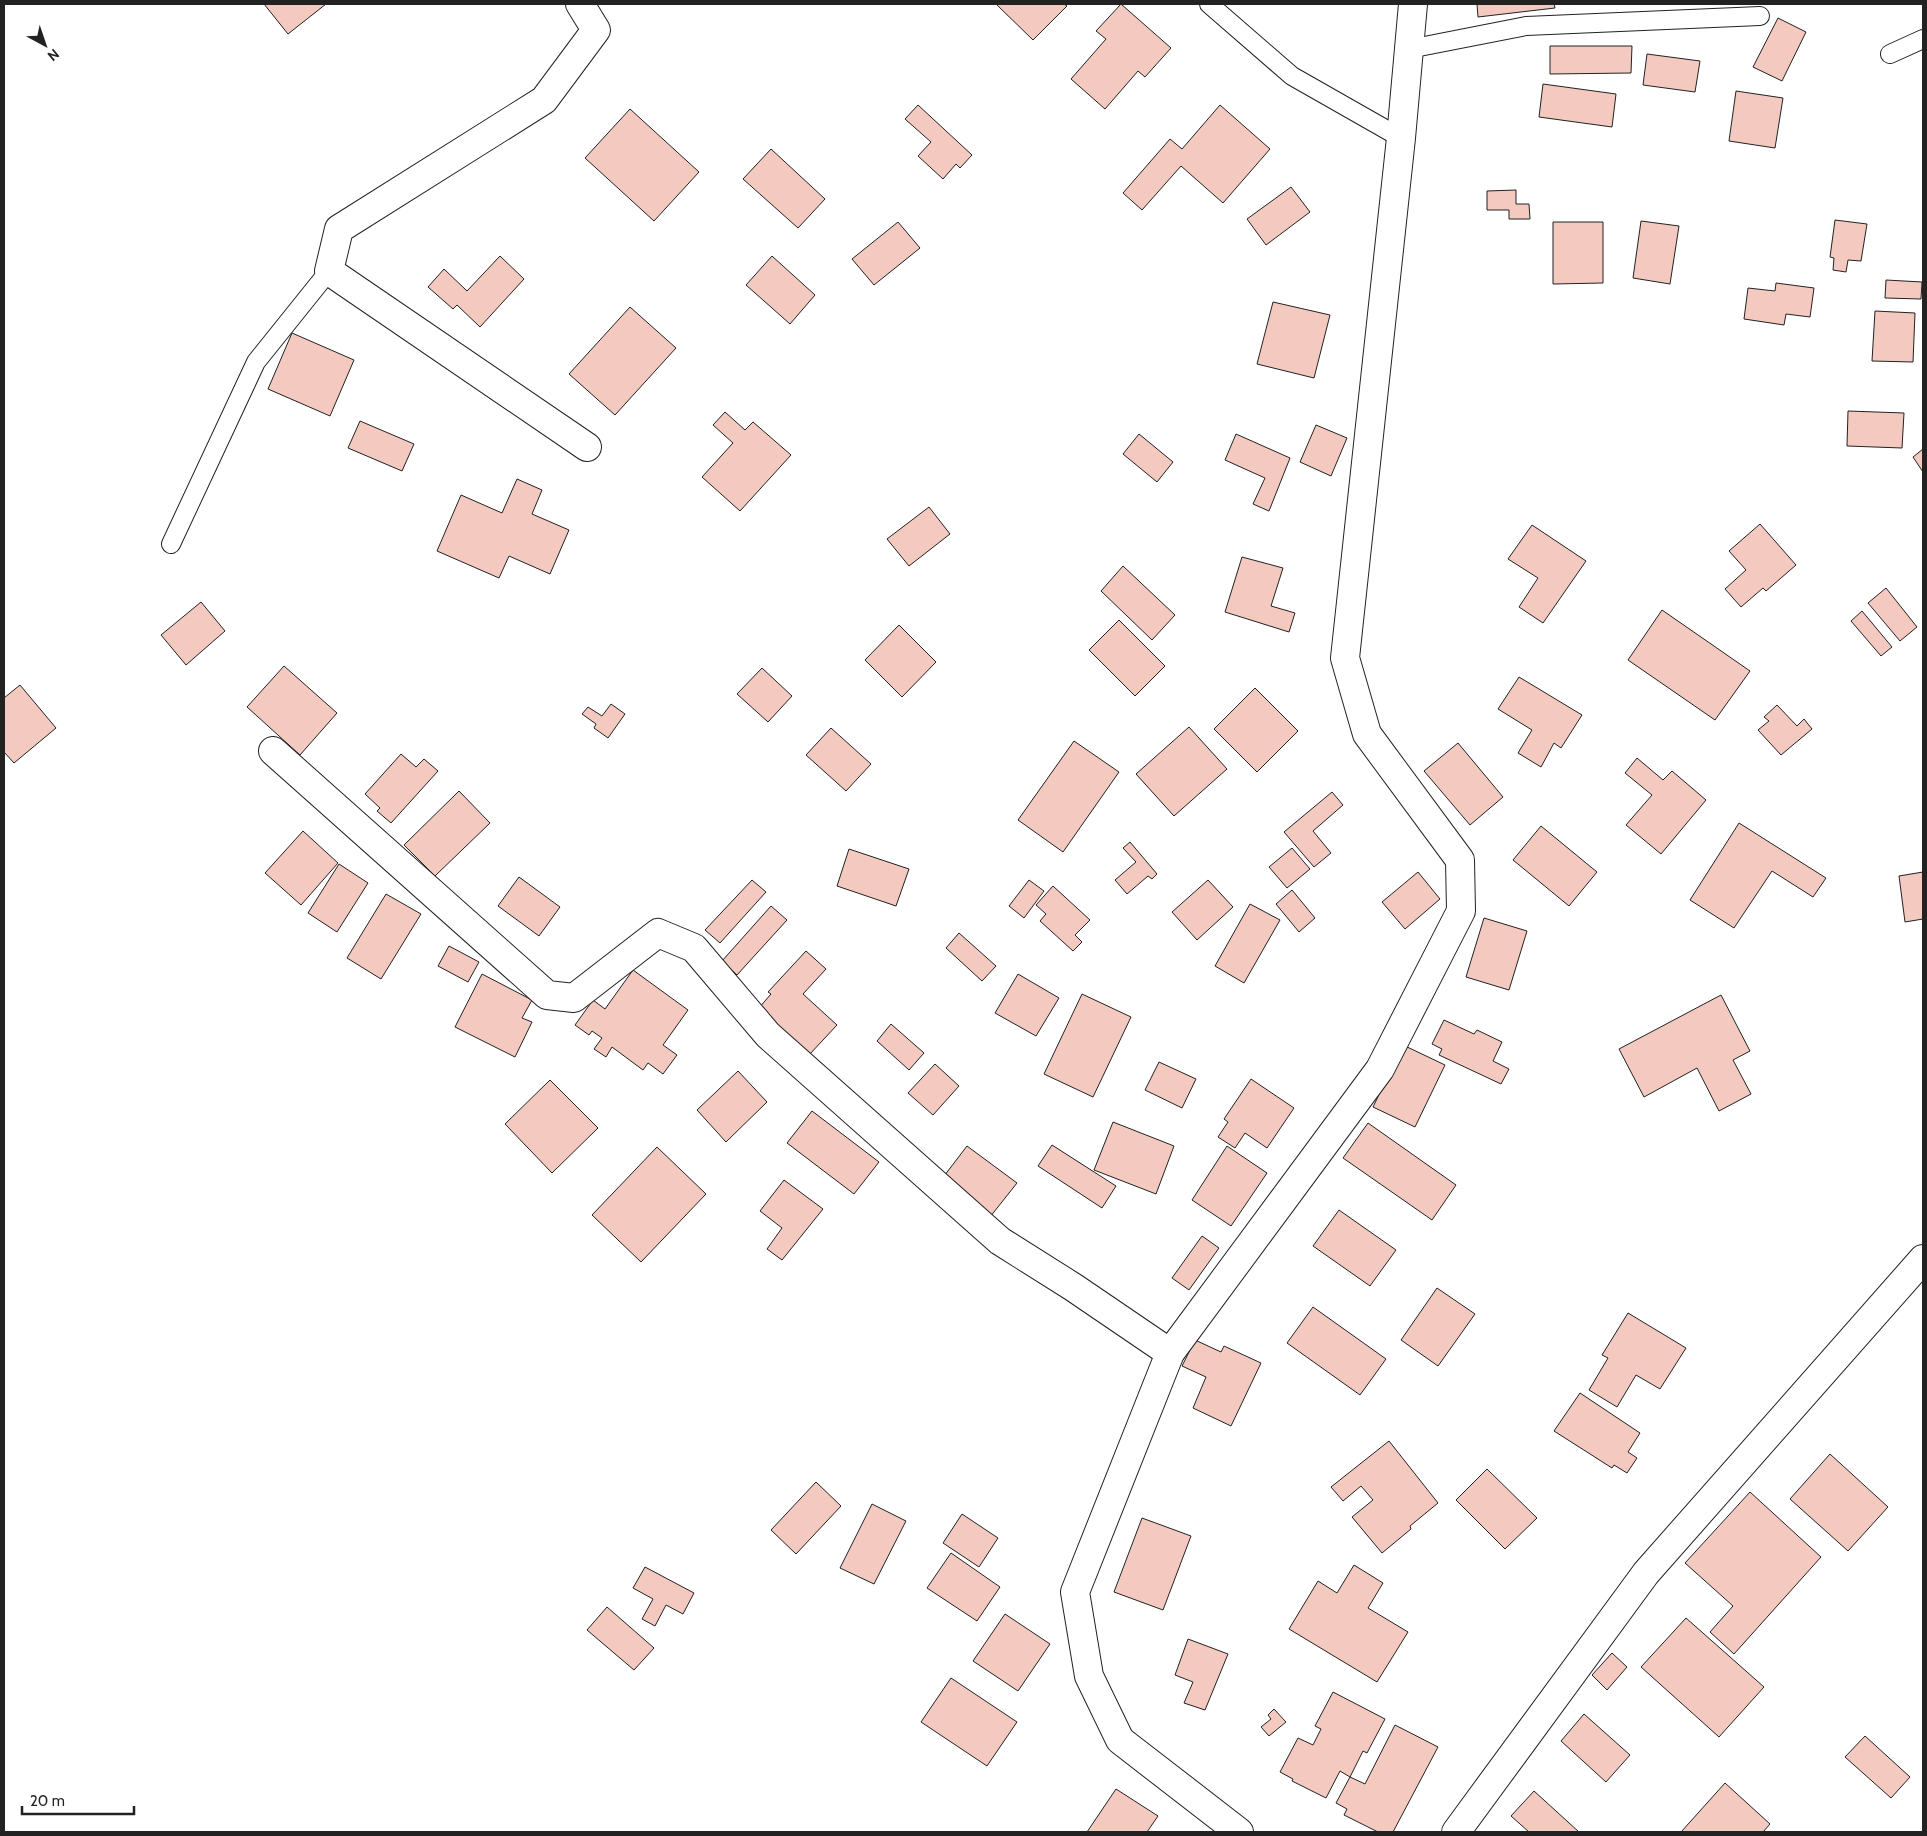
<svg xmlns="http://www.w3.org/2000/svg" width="1927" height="1836" font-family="Cabin,sans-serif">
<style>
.building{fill:#f3c9c0;stroke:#222}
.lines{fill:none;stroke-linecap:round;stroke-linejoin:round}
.service-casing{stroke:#222;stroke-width:20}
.minor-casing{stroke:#222;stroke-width:30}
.service{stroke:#fff;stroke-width:18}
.minor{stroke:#fff;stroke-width:28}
</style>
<rect width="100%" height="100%" fill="#fff"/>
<g class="building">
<polygon points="264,4 326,4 288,34"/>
<polygon points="996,4 1064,4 1067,6 1033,40"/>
<polygon points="1121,4 1171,48 1145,77 1138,71 1105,109 1071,79 1106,39 1096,31"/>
<polygon points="1477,4 1554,4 1555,8 1478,17"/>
<polygon points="1778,18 1806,32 1782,81 1753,67"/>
<polygon points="1550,46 1632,46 1631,73 1550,74"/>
<polygon points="1647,54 1700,61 1695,92 1643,85"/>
<polygon points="1543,84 1616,94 1612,127 1539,117"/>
<polygon points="1736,91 1783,98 1775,148 1729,141"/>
<polygon points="918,105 972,155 960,168 956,164 943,179 918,156 931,142 905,119"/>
<polygon points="1220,105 1270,149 1223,203 1181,166 1142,210 1123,193 1170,139 1182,149"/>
<polygon points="630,109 699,172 654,221 585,158"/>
<polygon points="771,149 825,199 798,228 743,179"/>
<polygon points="1291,187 1310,212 1266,245 1247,219"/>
<polygon points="1516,190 1516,204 1529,204 1530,219 1509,219 1509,210 1487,210 1487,191"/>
<polygon points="1835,220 1867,224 1861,261 1848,260 1846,272 1833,270 1834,258 1830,257"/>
<polygon points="1641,221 1679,226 1670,284 1633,278"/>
<polygon points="898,222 920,248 874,285 852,259"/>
<polygon points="1553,222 1603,222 1603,283 1553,284"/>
<polygon points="500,256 524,279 480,327 457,305 453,309 428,287 444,269 467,291"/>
<polygon points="772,256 815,295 790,324 746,285"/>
<polygon points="1886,280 1922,282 1921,299 1885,298"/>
<polygon points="1776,283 1814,288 1810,317 1786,314 1784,325 1744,319 1748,288 1775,291"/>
<polygon points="1273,302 1330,315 1314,378 1257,364"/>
<polygon points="630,307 676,348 615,415 569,374"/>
<polygon points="1875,311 1915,313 1913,362 1872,361"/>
<polygon points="292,333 354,360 330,416 268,389"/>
<polygon points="1848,411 1904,413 1902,448 1847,446"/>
<polygon points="725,412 745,430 753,422 791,455 740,511 702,477 733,443 713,425"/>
<polygon points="360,421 414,444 402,471 348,448"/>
<polygon points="1316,425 1347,438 1331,476 1300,462"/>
<polygon points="1139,434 1173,462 1157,482 1123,454"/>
<polygon points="1236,434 1290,458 1269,511 1253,504 1265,478 1225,460"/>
<polygon points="1923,449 1923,472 1913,457"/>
<polygon points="517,479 542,490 532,514 569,530 550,574 509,556 499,578 437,551 461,495 502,513"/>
<polygon points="929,507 950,534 909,566 887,539"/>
<polygon points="1760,524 1796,565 1766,591 1763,588 1741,607 1725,589 1746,570 1729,551"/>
<polygon points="1532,525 1586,561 1543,623 1519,607 1538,578 1508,559"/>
<polygon points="1242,557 1283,568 1271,606 1295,613 1289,632 1225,612"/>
<polygon points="1123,566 1175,615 1152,640 1101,591"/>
<polygon points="1886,588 1917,627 1900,641 1868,603"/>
<polygon points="201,602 225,631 186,665 161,635"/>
<polygon points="1662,610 1750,671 1715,720 1628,660"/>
<polygon points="1862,611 1892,647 1881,656 1851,621"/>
<polygon points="1119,620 1165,666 1135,696 1089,650"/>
<polygon points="899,625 936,662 902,697 865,660"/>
<polygon points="284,666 337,713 300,755 247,707"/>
<polygon points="762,668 792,696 768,722 737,694"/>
<polygon points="1519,677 1582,715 1561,748 1554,743 1541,767 1518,753 1532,730 1498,709"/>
<polygon points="20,685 56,728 14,763 4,752 4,698"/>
<polygon points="1255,688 1298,731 1257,772 1214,729"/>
<polygon points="611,704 625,714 608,738 594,728 596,724 582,714 588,707 602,716"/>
<polygon points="1777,705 1797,726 1804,719 1812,729 1781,755 1758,730 1769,721 1764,717"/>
<polygon points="1189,727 1227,769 1174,816 1136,774"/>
<polygon points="831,728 871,764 846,791 806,755"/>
<polygon points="1074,741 1119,772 1063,852 1018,820"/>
<polygon points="1458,743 1503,797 1470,825 1424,771"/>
<polygon points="401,754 416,767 424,759 438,771 391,823 377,811 380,808 365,794"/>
<polygon points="1637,758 1663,780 1672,771 1706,800 1661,854 1626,825 1652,795 1625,773"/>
<polygon points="459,791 490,823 435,876 404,845"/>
<polygon points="1332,792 1343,805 1313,831 1331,853 1314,867 1284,832"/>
<polygon points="1739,823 1826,878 1813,897 1772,871 1734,928 1690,900"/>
<polygon points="1541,826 1597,872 1569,906 1513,860"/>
<polygon points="303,831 338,863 301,905 265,873"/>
<polygon points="1130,842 1157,874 1152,879 1148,876 1127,894 1115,880 1136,862 1123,848"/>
<polygon points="1292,848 1310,869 1287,888 1269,867"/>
<polygon points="849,849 909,869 896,906 837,886"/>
<polygon points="339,864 368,883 337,932 308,913"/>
<polygon points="1418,872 1440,899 1405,929 1382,902"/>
<polygon points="1923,872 1923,919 1905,922 1899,876"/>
<polygon points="519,877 560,907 539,936 498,906"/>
<polygon points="752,880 766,892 720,943 705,930"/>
<polygon points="1029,880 1044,891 1024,918 1009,906"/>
<polygon points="1208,880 1233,907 1197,940 1172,912"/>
<polygon points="1053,886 1090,920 1075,935 1082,942 1073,951 1040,921 1046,914 1036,905"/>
<polygon points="1292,890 1315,918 1299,932 1276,904"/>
<polygon points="386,894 421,914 381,979 347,958"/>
<polygon points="1250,904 1280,920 1244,983 1215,966"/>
<polygon points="771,906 787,920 737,975 722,961"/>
<polygon points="1484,918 1527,931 1509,990 1466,977"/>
<polygon points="959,933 996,966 982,981 946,948"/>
<polygon points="449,946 479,962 468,982 438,966"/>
<polygon points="806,951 826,969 803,994 837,1025 809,1055 758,1009 771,994 768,992"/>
<polygon points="633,970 688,1010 663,1045 677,1055 663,1074 648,1063 643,1070 612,1047 606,1057 594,1049 602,1038 592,1031 589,1035 575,1025 593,1000 605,1009"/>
<polygon points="482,974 532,1000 522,1018 532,1022 515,1057 455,1027"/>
<polygon points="1018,974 1059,998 1036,1036 995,1013"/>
<polygon points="1082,994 1131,1017 1093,1097 1044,1074"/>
<polygon points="1721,995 1750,1051 1733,1060 1751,1094 1719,1111 1697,1068 1644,1097 1619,1049"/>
<polygon points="1444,1020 1474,1034 1477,1030 1502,1042 1493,1061 1509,1069 1501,1084 1439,1055 1442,1049 1432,1044"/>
<polygon points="891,1024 924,1053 909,1070 877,1041"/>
<polygon points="1403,1045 1445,1065 1415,1127 1373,1107"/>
<polygon points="1159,1062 1196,1079 1182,1108 1145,1090"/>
<polygon points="935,1064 959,1086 933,1115 908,1093"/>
<polygon points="738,1071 767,1102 726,1142 697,1110"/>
<polygon points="1251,1079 1294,1108 1267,1148 1245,1133 1235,1148 1218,1137 1228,1122 1224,1119"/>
<polygon points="550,1080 598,1128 552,1173 505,1124"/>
<polygon points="812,1111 879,1162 854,1194 787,1143"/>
<polygon points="1113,1122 1174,1146 1156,1194 1094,1170"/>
<polygon points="1368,1123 1456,1185 1432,1220 1343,1158"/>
<polygon points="1052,1145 1116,1186 1102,1208 1038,1166"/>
<polygon points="967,1146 1017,1183 990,1217 941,1180"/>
<polygon points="1227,1146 1267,1173 1231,1226 1192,1200"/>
<polygon points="657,1147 706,1194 641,1262 592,1215"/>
<polygon points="784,1180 823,1209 782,1260 767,1249 782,1228 760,1211"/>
<polygon points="1339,1210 1396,1250 1370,1286 1313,1246"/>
<polygon points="1202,1236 1219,1248 1189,1290 1172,1278"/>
<polygon points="1437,1288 1475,1314 1438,1366 1401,1340"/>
<polygon points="1313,1307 1386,1359 1360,1395 1287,1343"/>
<polygon points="1628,1313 1686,1348 1660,1389 1636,1375 1617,1407 1589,1390 1608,1358 1602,1355"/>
<polygon points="1195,1340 1221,1352 1224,1346 1261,1363 1231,1426 1193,1408 1206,1377 1182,1366"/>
<polygon points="1580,1393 1640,1433 1628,1452 1637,1458 1627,1473 1614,1465 1612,1468 1554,1431"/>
<polygon points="1389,1441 1438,1503 1410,1526 1411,1529 1382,1553 1352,1517 1373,1500 1361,1486 1343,1501 1331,1487"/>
<polygon points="1830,1454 1888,1507 1848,1551 1790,1499"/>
<polygon points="1487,1469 1537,1518 1505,1549 1456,1500"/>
<polygon points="816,1482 841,1506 796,1554 771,1530"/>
<polygon points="1750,1492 1821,1557 1734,1654 1710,1632 1733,1606 1685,1563"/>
<polygon points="872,1504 906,1521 874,1584 840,1568"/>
<polygon points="962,1514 998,1538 979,1567 943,1543"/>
<polygon points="1142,1518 1191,1536 1163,1610 1114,1592"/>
<polygon points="951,1553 1000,1587 977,1621 927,1588"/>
<polygon points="1354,1565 1383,1583 1368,1608 1408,1632 1377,1682 1289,1629 1318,1581 1337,1593"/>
<polygon points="645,1567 694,1593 683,1614 666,1605 655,1626 642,1619 653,1599 633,1588"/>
<polygon points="607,1607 654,1648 634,1670 587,1630"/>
<polygon points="1005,1614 1050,1644 1018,1691 973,1661"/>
<polygon points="1686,1618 1764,1687 1719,1737 1641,1667"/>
<polygon points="1188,1639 1228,1654 1205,1710 1184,1703 1193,1682 1175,1675"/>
<polygon points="1612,1653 1627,1667 1607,1690 1592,1675"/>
<polygon points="951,1678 1017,1722 987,1766 921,1722"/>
<polygon points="1333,1692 1385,1719 1367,1753 1363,1751 1350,1777 1340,1771 1326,1798 1292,1781 1293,1779 1280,1772 1298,1738 1313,1745 1321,1729 1315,1726"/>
<polygon points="1274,1709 1286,1722 1269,1736 1261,1727 1271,1719 1268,1715"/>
<polygon points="1584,1714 1630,1755 1606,1782 1561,1741"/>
<polygon points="1395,1725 1438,1747 1393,1832 1378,1832 1344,1815 1347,1809 1336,1803 1350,1777 1365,1784"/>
<polygon points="1865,1736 1910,1777 1891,1798 1845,1757"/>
<polygon points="1725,1783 1770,1824 1763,1832 1681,1832"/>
<polygon points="1116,1789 1158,1816 1147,1832 1087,1832"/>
<polygon points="1534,1791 1579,1832 1529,1832 1511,1816"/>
</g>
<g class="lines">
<g class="service-casing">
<g id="service">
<polyline points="1209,4 1292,76 1401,138"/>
<polyline points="1409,49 1526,26 1760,16"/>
<polyline points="1890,54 1923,39"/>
<polyline points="171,544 256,362 329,271"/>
</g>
</g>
<g class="minor-casing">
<g id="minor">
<polyline points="580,4 596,30 544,100 339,229 329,271 587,447"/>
<polyline points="273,751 547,995 574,998 658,933 694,948 768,1035 1000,1241 1073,1287 1170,1353"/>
<polyline points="1239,1832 1120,1740 1089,1676 1075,1592 1170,1353 1380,1069 1461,911 1460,860 1367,734 1345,658 1401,138 1413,4"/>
<polyline points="1456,1832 1646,1573 1923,1259"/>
</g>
</g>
<use href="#service" class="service"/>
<use href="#minor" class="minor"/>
</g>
<rect width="1927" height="1836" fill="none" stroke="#222222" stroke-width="10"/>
<g transform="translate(45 45) rotate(140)" stroke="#ffffff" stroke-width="4" paint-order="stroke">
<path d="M0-4L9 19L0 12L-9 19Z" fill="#222222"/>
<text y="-8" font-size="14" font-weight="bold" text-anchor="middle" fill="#222222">N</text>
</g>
<path d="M22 1806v8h112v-8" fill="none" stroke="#222222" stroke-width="2.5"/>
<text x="30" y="1806" font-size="15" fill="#222222" stroke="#ffffff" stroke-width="4" paint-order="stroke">20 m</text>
</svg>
